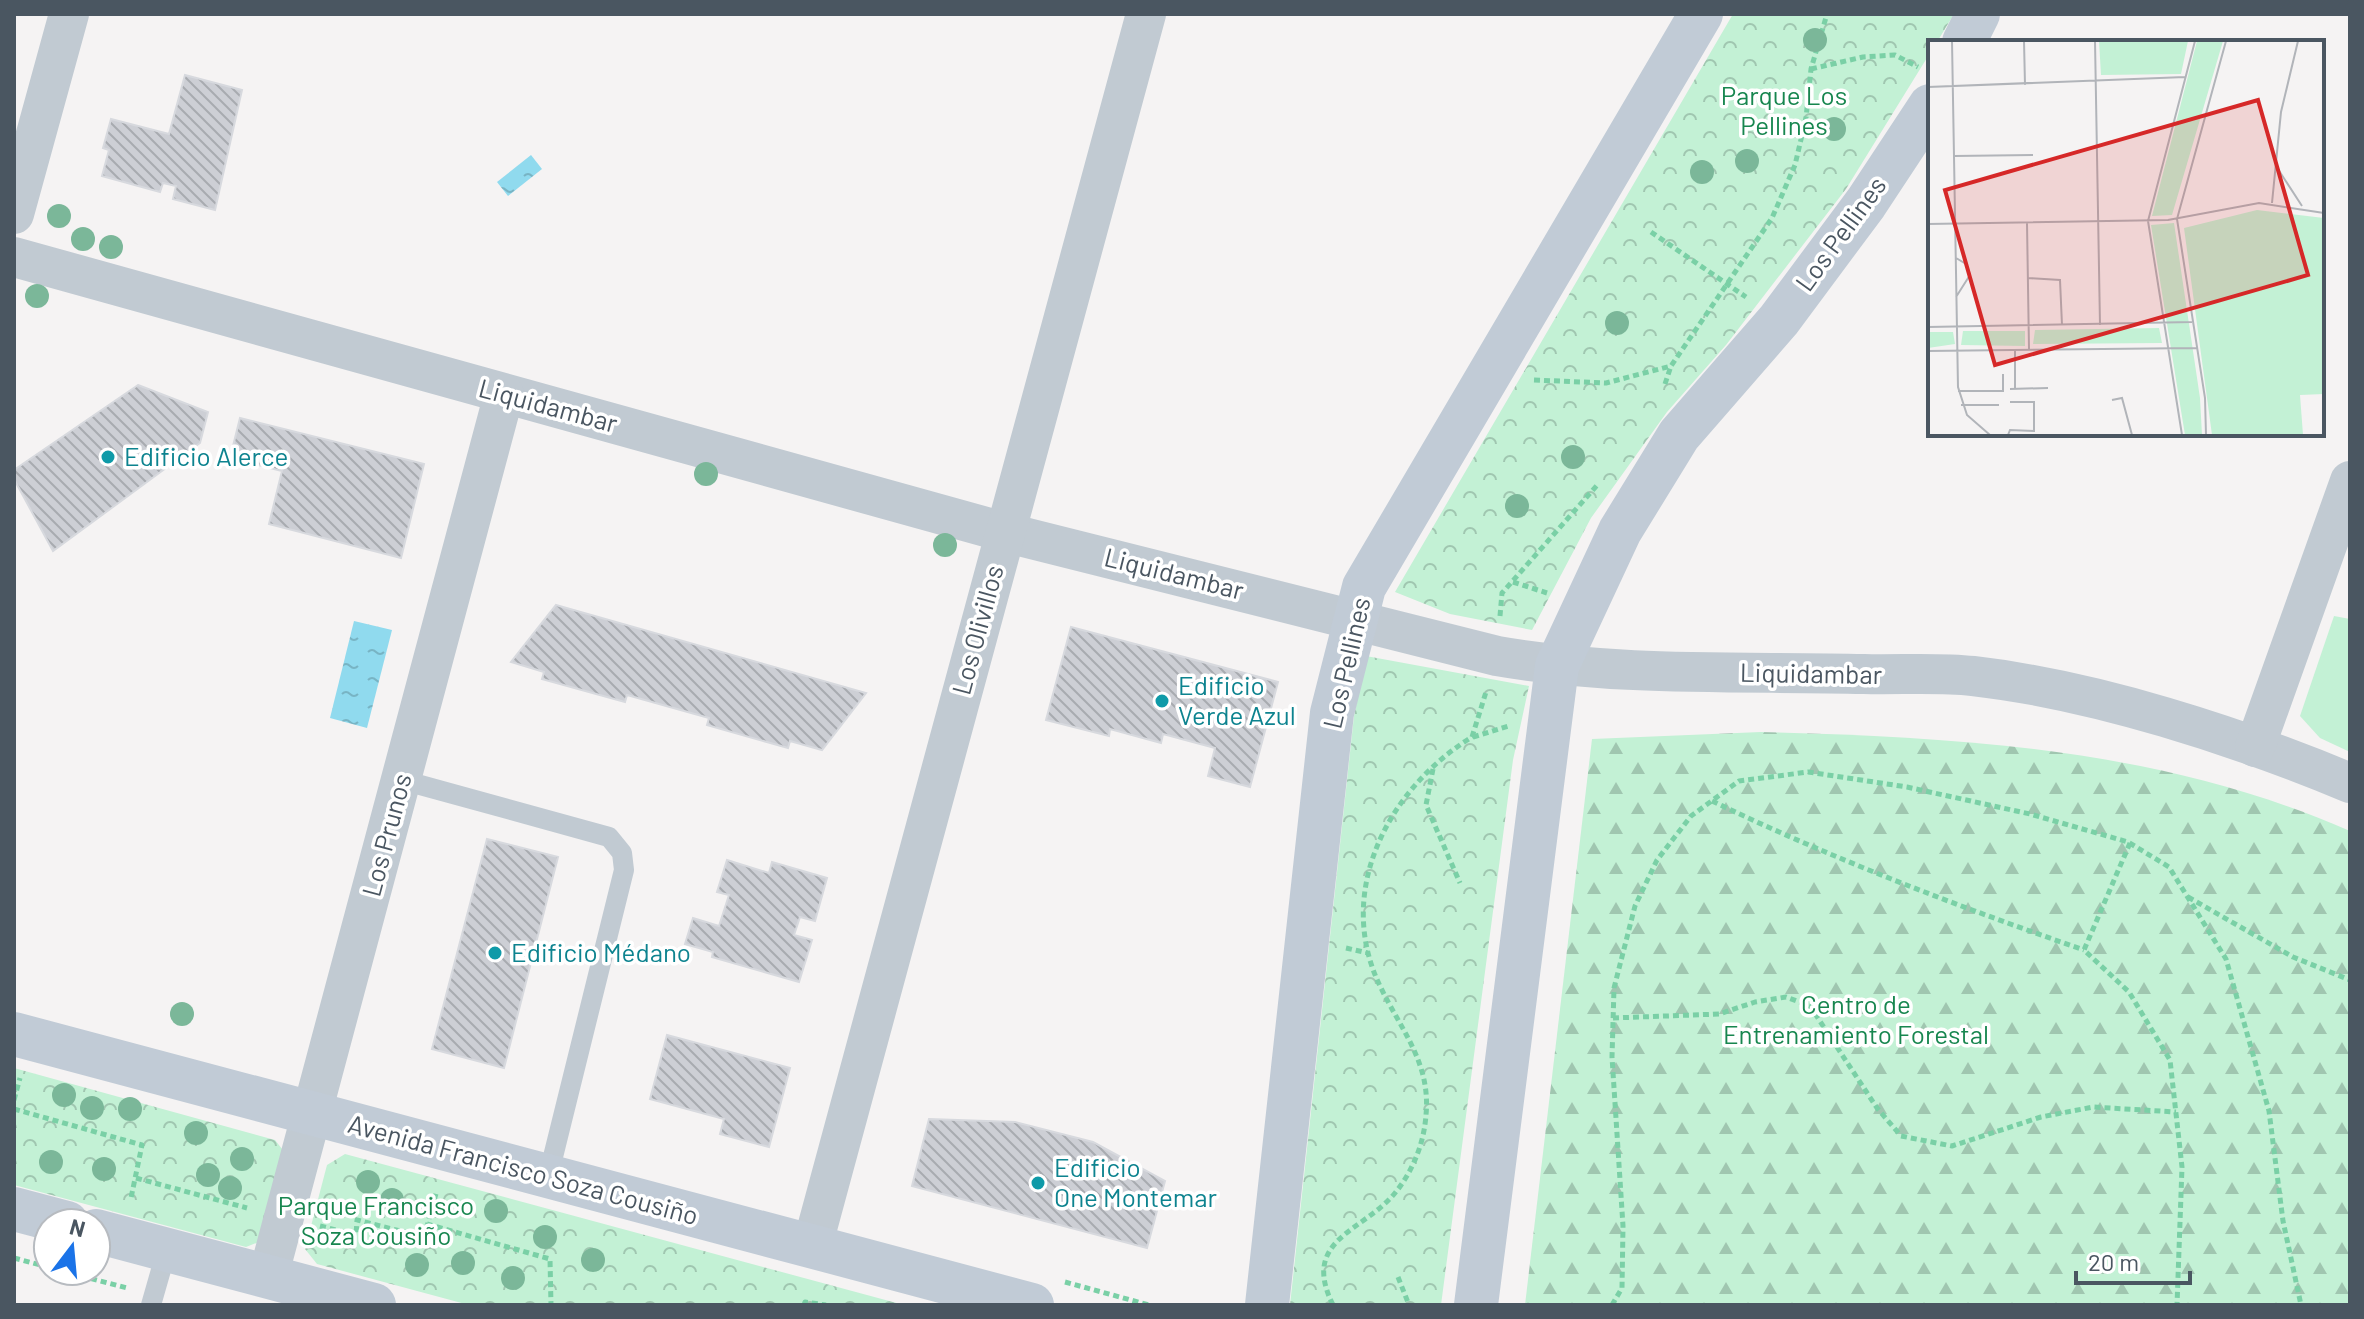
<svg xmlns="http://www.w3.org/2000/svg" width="2364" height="1319" font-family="Barlow,sans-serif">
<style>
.green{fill:#c3f1d5}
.forest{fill:url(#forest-firs)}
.park{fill:url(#park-crowns)}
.water{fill:url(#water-ripples)}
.building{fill:url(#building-back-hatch);stroke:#d7d9de;stroke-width:2}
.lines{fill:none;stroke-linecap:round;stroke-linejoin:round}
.path{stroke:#7ad0a6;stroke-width:5;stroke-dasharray:6 4;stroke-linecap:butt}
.lane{stroke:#c1cad2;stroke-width:20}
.street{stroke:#c1cad2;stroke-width:40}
.secondary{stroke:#c1cbd6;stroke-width:44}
.tree{fill:#7bb799}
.culture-dot{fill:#0f9aa8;stroke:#fff;stroke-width:3}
.labels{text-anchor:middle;stroke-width:7;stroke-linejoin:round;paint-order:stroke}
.park-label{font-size:26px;fill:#17864f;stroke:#fff}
.street-label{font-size:26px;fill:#4a5661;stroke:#fff}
.culture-label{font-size:26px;fill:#0d838f;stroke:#fff;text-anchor:start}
.inset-road{fill:none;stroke:#b1b4b9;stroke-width:2}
.view{fill:#d62828;fill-opacity:0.15;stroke:#d62828;stroke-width:4}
.inset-edge{fill:none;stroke:#4a5661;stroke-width:4}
</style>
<defs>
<pattern id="forest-firs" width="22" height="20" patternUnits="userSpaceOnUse" patternTransform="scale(2)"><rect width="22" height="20" fill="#c3f1d5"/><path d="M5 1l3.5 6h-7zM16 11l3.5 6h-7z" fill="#a0c6b0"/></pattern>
<pattern id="park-crowns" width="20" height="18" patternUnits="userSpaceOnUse" patternTransform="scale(2)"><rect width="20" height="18" fill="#c3f1d5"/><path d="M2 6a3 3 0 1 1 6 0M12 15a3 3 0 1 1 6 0" fill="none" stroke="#a0c6b0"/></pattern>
<pattern id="water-ripples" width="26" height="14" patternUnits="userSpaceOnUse" patternTransform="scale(2)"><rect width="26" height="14" fill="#90daee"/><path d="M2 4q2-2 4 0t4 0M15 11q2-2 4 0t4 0" fill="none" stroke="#78b4c4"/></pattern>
<pattern id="building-back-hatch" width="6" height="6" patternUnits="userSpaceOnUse" patternTransform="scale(2)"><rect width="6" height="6" fill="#cdcfd5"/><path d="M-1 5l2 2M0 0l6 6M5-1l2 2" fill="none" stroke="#a8abb0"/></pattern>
</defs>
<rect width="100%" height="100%" fill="#f5f3f3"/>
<polygon class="green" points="2334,616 2350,619 2350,752 2320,738 2300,716"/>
<path class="forest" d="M1761,732C1961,737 2164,749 2350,831V1305H1525L1592,739Z"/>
<g class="park">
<polygon points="1733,14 1954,14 1937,42 1930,42 1930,53 1846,189 1726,345 1667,412 1591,518 1532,630 1450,614 1395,592"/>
<polygon points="1366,656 1529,686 1513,760 1441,1305 1290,1305 1354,716"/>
<polygon points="14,1068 275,1140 286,1154 264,1240 246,1247 14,1185"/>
<polygon points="345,1154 904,1305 469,1305 317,1264 305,1249 327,1165"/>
</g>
<g class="water">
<polygon points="531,155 542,169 508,196 497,182"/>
<polygon points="354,621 392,630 367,728 330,718"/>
</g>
<g class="building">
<polygon points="185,75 242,90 215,210 173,199 176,186 163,183 160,192 102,176 109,150 103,148 111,119 169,134"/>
<polygon points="138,385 208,412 200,443 53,551 14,479 14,470"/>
<polygon points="240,418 424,464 401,558 269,524 282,471 230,458"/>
<polygon points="556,605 866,693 822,750 790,741 788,748 707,725 709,718 627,695 625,702 542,679 544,672 511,662"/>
<polygon points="1071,627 1278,682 1250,787 1208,776 1215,748 1163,734 1161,743 1110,729 1109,736 1046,720"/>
<polygon points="487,839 558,857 504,1068 432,1049"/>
<polygon points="727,860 769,873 772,862 827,878 815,921 800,917 794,935 812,940 799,982 712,957 713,952 685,944 693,918 719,926 729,895 717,892"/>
<polygon points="667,1035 790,1068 769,1147 720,1134 724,1119 650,1099"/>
<polygon points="929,1119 1015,1122 1093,1142 1165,1181 1147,1248 912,1186"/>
</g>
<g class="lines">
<g class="path">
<polyline points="1811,69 1863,57 1895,55 1918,67"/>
<polyline points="1651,232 1746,297"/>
<polyline points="1534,380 1606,383 1671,366 1772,218 1795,165 1806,118 1811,69 1827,14"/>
<polyline points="1665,384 1671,366"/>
<polyline points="1513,582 1547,593"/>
<polyline points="1500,616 1502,593 1599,483"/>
<polyline points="1473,737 1509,726"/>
<polyline points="1433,769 1426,805 1460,883"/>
<path d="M1712,801C1833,859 1957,906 2084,950"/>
<polyline points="2130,843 2084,950 2129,992 2170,1060 2182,1167 2177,1305"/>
<polyline points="2188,897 2293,957 2350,980"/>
<polyline points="1346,948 1368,953"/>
<polyline points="1613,1018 1719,1014 1755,1002 1786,997 1810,1006 1877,1108 1901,1136 1952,1146 2041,1117 2093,1107 2176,1112"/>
<polyline points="14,1100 20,1078"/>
<polyline points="14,1109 142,1145 131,1198"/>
<polyline points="136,1178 247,1208"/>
<polyline points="427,1224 550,1259 551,1305"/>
<polyline points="320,1226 356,1235 357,1220 424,1237 437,1190"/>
<polyline points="14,1258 48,1267"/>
<polyline points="62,1271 127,1288"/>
<polyline points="1398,1277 1409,1305"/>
<polyline points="1065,1282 1149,1305"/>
<polyline points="804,1305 805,1302 826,1305"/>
<path d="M1333,1305C1300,1239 1363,1232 1395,1193C1413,1171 1424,1143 1426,1115C1431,1063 1401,1030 1380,986C1334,891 1389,788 1472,737L1486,692"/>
<polyline points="1612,1305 1622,1288 1623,1226 1612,1057 1614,988 1635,906 1657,860 1691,816 1739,781 1808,772 1907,787 2030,814 2128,842 2169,867 2226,959 2269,1111 2283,1221 2301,1305"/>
</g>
<g class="lane">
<polyline points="402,780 609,837 622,853 624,870 548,1177"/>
<polyline points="151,1305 167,1249"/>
</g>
<g class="street">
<polyline points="14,214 69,14"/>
<path d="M14,257L1004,532L1497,656C1618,677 1741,671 1864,674C1900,675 1937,672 1973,676C2095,690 2237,736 2350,783"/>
<polyline points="2255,747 2350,481"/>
<polyline points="812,1247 1146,14"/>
<polyline points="268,1277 504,394"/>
</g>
<g class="secondary">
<polyline points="1964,42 1978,14"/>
<polyline points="14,1034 1032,1305"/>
<polyline points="14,1209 67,1223"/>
<polyline points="96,1231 374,1305"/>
<polyline points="1267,1305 1332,713 1364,587 1701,14"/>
<polyline points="1476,1305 1557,666 1620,531 1679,435 1779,320 1866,203 1930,106"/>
</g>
</g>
<g class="tree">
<circle cx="1815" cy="40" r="12"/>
<circle cx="1834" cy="129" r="12"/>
<circle cx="1747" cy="161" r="12"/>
<circle cx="1702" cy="172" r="12"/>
<circle cx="59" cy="216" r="12"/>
<circle cx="83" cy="239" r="12"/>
<circle cx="111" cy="247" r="12"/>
<circle cx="37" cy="296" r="12"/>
<circle cx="1617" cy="323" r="12"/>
<circle cx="1573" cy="457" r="12"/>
<circle cx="706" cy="474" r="12"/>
<circle cx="1517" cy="506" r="12"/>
<circle cx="945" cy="545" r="12"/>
<circle cx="182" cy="1014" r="12"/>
<circle cx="64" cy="1095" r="12"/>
<circle cx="92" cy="1108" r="12"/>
<circle cx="130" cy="1109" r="12"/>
<circle cx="196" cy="1133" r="12"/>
<circle cx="242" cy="1159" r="12"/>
<circle cx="51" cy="1162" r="12"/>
<circle cx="104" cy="1169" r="12"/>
<circle cx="208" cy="1175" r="12"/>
<circle cx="368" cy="1182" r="12"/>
<circle cx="230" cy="1188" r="12"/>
<circle cx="392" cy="1200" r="12"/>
<circle cx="496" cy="1211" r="12"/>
<circle cx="545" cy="1237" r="12"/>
<circle cx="593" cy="1260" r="12"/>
<circle cx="463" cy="1263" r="12"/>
<circle cx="417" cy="1265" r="12"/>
<circle cx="513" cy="1278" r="12"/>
</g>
<g class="culture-dot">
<circle cx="108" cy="457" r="8"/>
<circle cx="1162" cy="701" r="8"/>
<circle cx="495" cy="953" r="8"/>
<circle cx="1038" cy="1183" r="8"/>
</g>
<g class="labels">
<g class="park-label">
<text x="1784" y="105">Parque Los<tspan x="1784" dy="30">Pellines</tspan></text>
<text x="1856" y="1014">Centro de<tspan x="1856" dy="30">Entrenamiento Forestal</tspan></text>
<text x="376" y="1215">Parque Francisco<tspan x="376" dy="30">Soza Cousiño</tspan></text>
</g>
<g class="street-label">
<text transform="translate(1841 234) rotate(-54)" y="9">Los Pellines</text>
<text transform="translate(548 406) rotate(15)" y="9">Liquidambar</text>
<text transform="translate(1174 574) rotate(14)" y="9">Liquidambar</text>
<text transform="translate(978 630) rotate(-75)" y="9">Los Olivillos</text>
<text transform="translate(1347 663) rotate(-77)" y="9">Los Pellines</text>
<text transform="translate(1811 674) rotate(1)" y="9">Liquidambar</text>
<text transform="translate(387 835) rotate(-75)" y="9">Los Prunos</text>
<text transform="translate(523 1170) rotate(15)" y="9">Avenida Francisco Soza Cousiño</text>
</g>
<g class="culture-label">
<text x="124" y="466">Edificio Alerce</text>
<text x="1178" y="695">Edificio<tspan x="1178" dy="30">Verde Azul</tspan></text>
<text x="511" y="962">Edificio Médano</text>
<text x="1054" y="1177">Edificio<tspan x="1054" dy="30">One Montemar</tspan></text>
</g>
</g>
<g transform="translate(1928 40)">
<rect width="396" height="396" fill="#f5f3f3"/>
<path d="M329,170L396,178V354L372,355L375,395H284L256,188Z" fill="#c3f1d5"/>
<path d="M171,1H260L253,34L173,35ZM269,1H295L244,175L224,176ZM246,183L272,358L274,395H257L223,185ZM231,288L234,303L105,304L107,290ZM97,291V306L33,305L35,291ZM0,292H25L27,304L0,308Z" fill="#c3f1d5"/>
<path class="inset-road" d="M24,1L30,347L39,375L62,395M96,1L97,45M167,1L172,285M0,47L257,37M26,116L105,115M348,126L374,166M344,163L353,72L370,1M99,183L101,309M0,184L240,180L331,163L396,173M28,218L38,224L42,235L28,257M100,238L132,240L134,285M0,287L264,282M87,309V349M0,311L269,308M82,349L120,348M30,351H75V334M184,360L194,358L204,395M33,365H71M80,395L82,390L106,391V362H82M254,395L220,181L267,1M278,395L277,358L249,179L298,1"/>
<path class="view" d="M330,60L380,235L67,325L17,150Z"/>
<rect width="396" height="396" class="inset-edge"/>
</g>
<rect width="2364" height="1319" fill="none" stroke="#4a5661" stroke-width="32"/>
<g transform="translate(72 1247) rotate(16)"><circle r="38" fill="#ffffff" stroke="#b7bbc0" stroke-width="2"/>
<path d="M0-6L14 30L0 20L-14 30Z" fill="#1a73e8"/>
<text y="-12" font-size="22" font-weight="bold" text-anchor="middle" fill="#4a5661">N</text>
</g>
<path d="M2076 1271v12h114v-12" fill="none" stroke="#4a5661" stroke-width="4"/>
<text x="2088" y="1271" font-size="24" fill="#4a5661" stroke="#ffffff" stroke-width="6" paint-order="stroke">20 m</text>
</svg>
